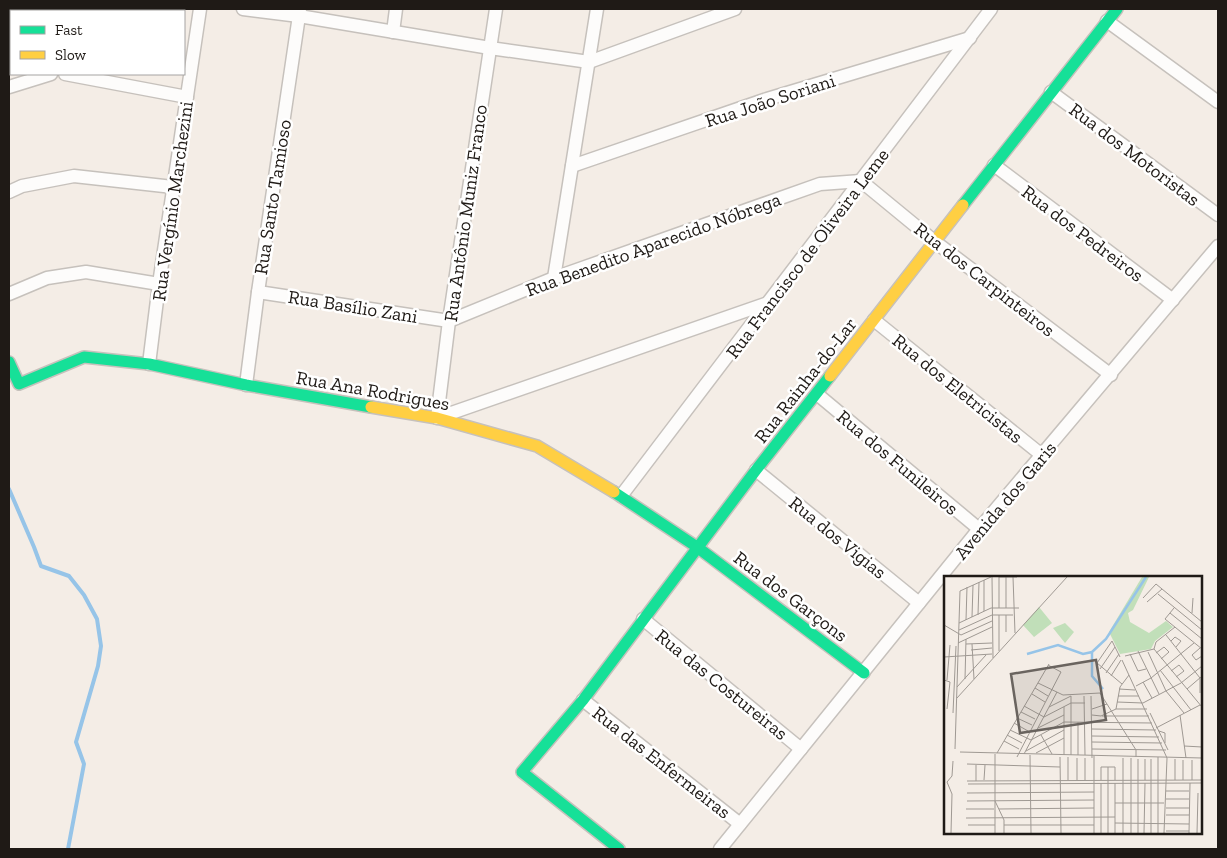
<svg xmlns="http://www.w3.org/2000/svg" width="1227" height="858" font-family="'Zilla Slab',serif">
<style>
.lines{fill:none;stroke-linecap:round;stroke-linejoin:round}
.stream{stroke:#96c4e8;stroke-width:4}
.street-casing{stroke:#c6c1bc;stroke-width:15}
.fast-casing{stroke:#c6c1bc;stroke-width:14}
.slow-casing{stroke:#c6c1bc;stroke-width:14}
.street{stroke:#fdfcfb;stroke-width:12}
.fast{stroke:#16e098;stroke-width:11}
.slow{stroke:#ffcf43;stroke-width:11}
.labels{text-anchor:middle;stroke-width:5;stroke-linejoin:round;paint-order:stroke}
.street-label{font-size:19px;fill:#1f1a16;stroke:#fff}
.inset-river{fill:none;stroke:#96c4e8;stroke-width:2.5}
.inset-road{fill:none;stroke:#9f9993;stroke-width:1}
.view{fill:#6a645f;fill-opacity:0.15;stroke:#6a645f;stroke-width:2.5}
.inset-edge{fill:none;stroke:#1f1a16;stroke-width:2.5}
</style>
<rect width="100%" height="100%" fill="#f4ede6"/>
<g class="lines">
<polyline class="stream" points="9,489 34,547 41,566 69,576 84,595 97,619 101,646 98,666 76,742 84,764 68,849"/>
<g class="street-casing">
<g id="street">
<polyline points="243,9 299,16 490,48 589,62 735,9"/>
<polyline points="496,9 449,321 437,418 768,303"/>
<polyline points="1107,21 1218,102"/>
<polyline points="393,32 396,9"/>
<polyline points="9,63 11,64"/>
<polyline points="65,74 187,97"/>
<polyline points="9,87 51,74"/>
<polyline points="1051,92 1218,215"/>
<polyline points="994,165 1173,300"/>
<polyline points="572,166 767,99 970,38"/>
<polyline points="9,192 22,186 74,176 173,187"/>
<polyline points="554,278 597,9"/>
<polyline points="258,292 449,321 554,278 820,184 861,181 934,241 1111,375"/>
<polyline points="9,294 47,278 86,272 159,284"/>
<polyline points="874,320 1043,456"/>
<polyline points="149,364 159,284 200,9"/>
<polyline points="246,385 258,292 300,9"/>
<polyline points="817,394 979,529"/>
<polyline points="756,470 919,603"/>
<polyline points="621,496 991,9"/>
<polyline points="643,619 801,749"/>
<polyline points="583,700 740,824"/>
<polyline points="720,849 979,529 1218,246"/>
</g>
</g>
<g class="fast-casing">
<g id="fast">
<polyline points="963,205 1117,9"/>
<polyline points="9,362 19,384 84,357 149,364 246,385 371,407"/>
<polyline points="614,492 697,547 864,673"/>
<polyline points="619,849 522,772 583,700 756,470 830,376"/>
</g>
</g>
<g class="slow-casing">
<g id="slow">
<polyline points="830,376 963,205"/>
<polyline points="371,407 437,418 537,446 614,492"/>
</g>
</g>
<use href="#street" class="street"/>
<use href="#fast" class="fast"/>
<use href="#slow" class="slow"/>
</g>
<g class="labels">
<g class="street-label">
<text transform="translate(770 100) rotate(-18)" y="7">Rua João Soriani</text>
<text transform="translate(1135 154) rotate(37)" y="7">Rua dos Motoristas</text>
<text transform="translate(272 197) rotate(-81)" y="7">Rua Santo Tamioso</text>
<text transform="translate(172 201) rotate(-82)" y="7">Rua Vergínio Marchezini</text>
<text transform="translate(465 213) rotate(-82)" y="7">Rua Antônio Muniz Franco</text>
<text transform="translate(1083 233) rotate(37)" y="7">Rua dos Pedreiros</text>
<text transform="translate(653 244) rotate(-20)" y="7">Rua Benedito Aparecido Nóbrega</text>
<text transform="translate(807 253) rotate(-53)" y="7">Rua Francisco de Oliveira Leme</text>
<text transform="translate(985 279) rotate(38)" y="7">Rua dos Carpinteiros</text>
<text transform="translate(353 306) rotate(9)" y="7">Rua Basílio Zani</text>
<text transform="translate(805 380) rotate(-52)" y="7">Rua Rainha-do-Lar</text>
<text transform="translate(958 388) rotate(39)" y="7">Rua dos Eletricistas</text>
<text transform="translate(373 390) rotate(10)" y="7">Rua Ana Rodrigues</text>
<text transform="translate(898 462) rotate(40)" y="7">Rua dos Funileiros</text>
<text transform="translate(1005 500) rotate(-50)" y="7">Avenida dos Garis</text>
<text transform="translate(838 537) rotate(39)" y="7">Rua dos Vigias</text>
<text transform="translate(791 596) rotate(37)" y="7">Rua dos Garçons</text>
<text transform="translate(722 684) rotate(39)" y="7">Rua das Costureiras</text>
<text transform="translate(662 762) rotate(38)" y="7">Rua das Enfermeiras</text>
</g>
</g>
<g transform="translate(944 576)">
<rect width="258" height="258" fill="#f4ede6"/>
<path d="M198,1H205L189,34L184,37L186,46L205,57L222,45L229,51L211,65L207,73L176,78L165,56ZM95,31L108,47L90,61L79,49ZM121,47L130,56L121,67L109,52Z" fill="#c1dfb9"/>
<path class="inset-river" d="M148,76V100L159,113M83,78L114,69L139,78L148,76L162,63L202,1"/>
<path class="inset-road" d="M48,1L49,82M55,1H73M62,1V32M69,1L71,57M214,18L258,54M199,22L212,8L258,46M203,26L218,13M55,32V1M230,32L221,43L258,73M40,35V4M226,37L258,63M248,37L249,22M34,39L35,6M55,39V75M28,41L29,9M22,44L23,11M15,47L47,32H75M0,49L17,59L48,45M15,54L48,39H69M62,56V39M222,59L256,102V117M227,65L231,61L237,65L232,71M14,67L48,51M22,68L48,67M28,68L30,103M256,72L248,79L252,84L258,80M210,73L258,131M210,73L212,66L231,51M27,74L48,72M194,75L215,118M204,76L222,115L240,137M212,77L220,71L225,76L217,83M186,78L194,95L202,93M181,80L210,73M0,81L48,78M176,81L168,65L153,87L178,108M178,84L223,182M156,93L171,71M216,94L247,134M227,95L235,89L240,95L232,101M162,97L175,78M167,100L177,84M21,103L22,63M0,104L6,106L3,133M3,104L6,69M199,106L208,122M94,107L119,119L156,117L192,174V181M192,110L207,102L250,67M13,111L42,79M91,112L104,120M175,113L191,114M243,113L257,101M88,118L101,126M140,120L141,179M147,120L148,182M174,120H195M13,122L123,1M173,126L199,127L237,107L258,90M80,130L100,141L127,127H141M105,131L127,120V179M120,131V179M148,133L163,128M172,133L176,111L185,99M77,136L91,143M9,137L12,70M206,137L224,174M148,139L157,140L172,133H203M236,139L242,182M158,140H205M73,142L88,149M134,146V179M70,147L84,155M94,152L120,139M212,152L256,129M148,153L212,154M66,154L87,164L120,146L208,147M215,155L221,157V167M63,159L78,167M97,159L108,178M148,160L215,161M60,165L75,173M148,166L218,167M240,170L258,171M11,173L16,15L47,1M148,173L222,174M82,175L120,154M16,176L258,182M53,177L105,88M92,177L120,162M80,178L113,116M86,179L87,257M73,181L117,96L104,89M116,181L117,257M124,181V204M207,183V257M23,188L116,191M32,189V205M164,191V257M40,204L41,189M133,204V182M141,204V182M157,204V191H171V204M201,204V183M231,204V183M239,204V184M248,204V184M23,205L258,204M171,207V257M24,208L258,207M222,215H245M23,217L150,216M222,223H245M23,225L150,224M51,225L60,244V257M171,227H220M222,232H245M22,233H50M55,233L150,232M222,239H245M22,242L171,241M171,247L245,248M24,249H51M60,249H150M222,255H245M7,257L8,218L3,206L8,200L9,185M51,257V178M150,257V180M157,257V207M179,257V182M187,257V182M194,257V183M200,257L201,207M214,257V181M220,257L223,182M245,257L246,207M253,257L254,217"/>
<path class="view" d="M152,84L162,144L76,157L67,98Z"/>
<rect width="258" height="258" class="inset-edge"/>
</g>
<rect width="1227" height="858" fill="none" stroke="#1f1a16" stroke-width="20"/>
<rect x="10" y="10" width="175" height="65" fill="#ffffff" stroke="#a5a3a2"/>
<rect x="20" y="26" width="25" height="8" fill="#16e098" stroke="#a5a3a2"/>
<text x="55" y="35" font-size="15" fill="#1f1a16">Fast</text>
<rect x="20" y="51" width="25" height="8" fill="#ffcf43" stroke="#a5a3a2"/>
<text x="55" y="60" font-size="15" fill="#1f1a16">Slow</text>
</svg>
